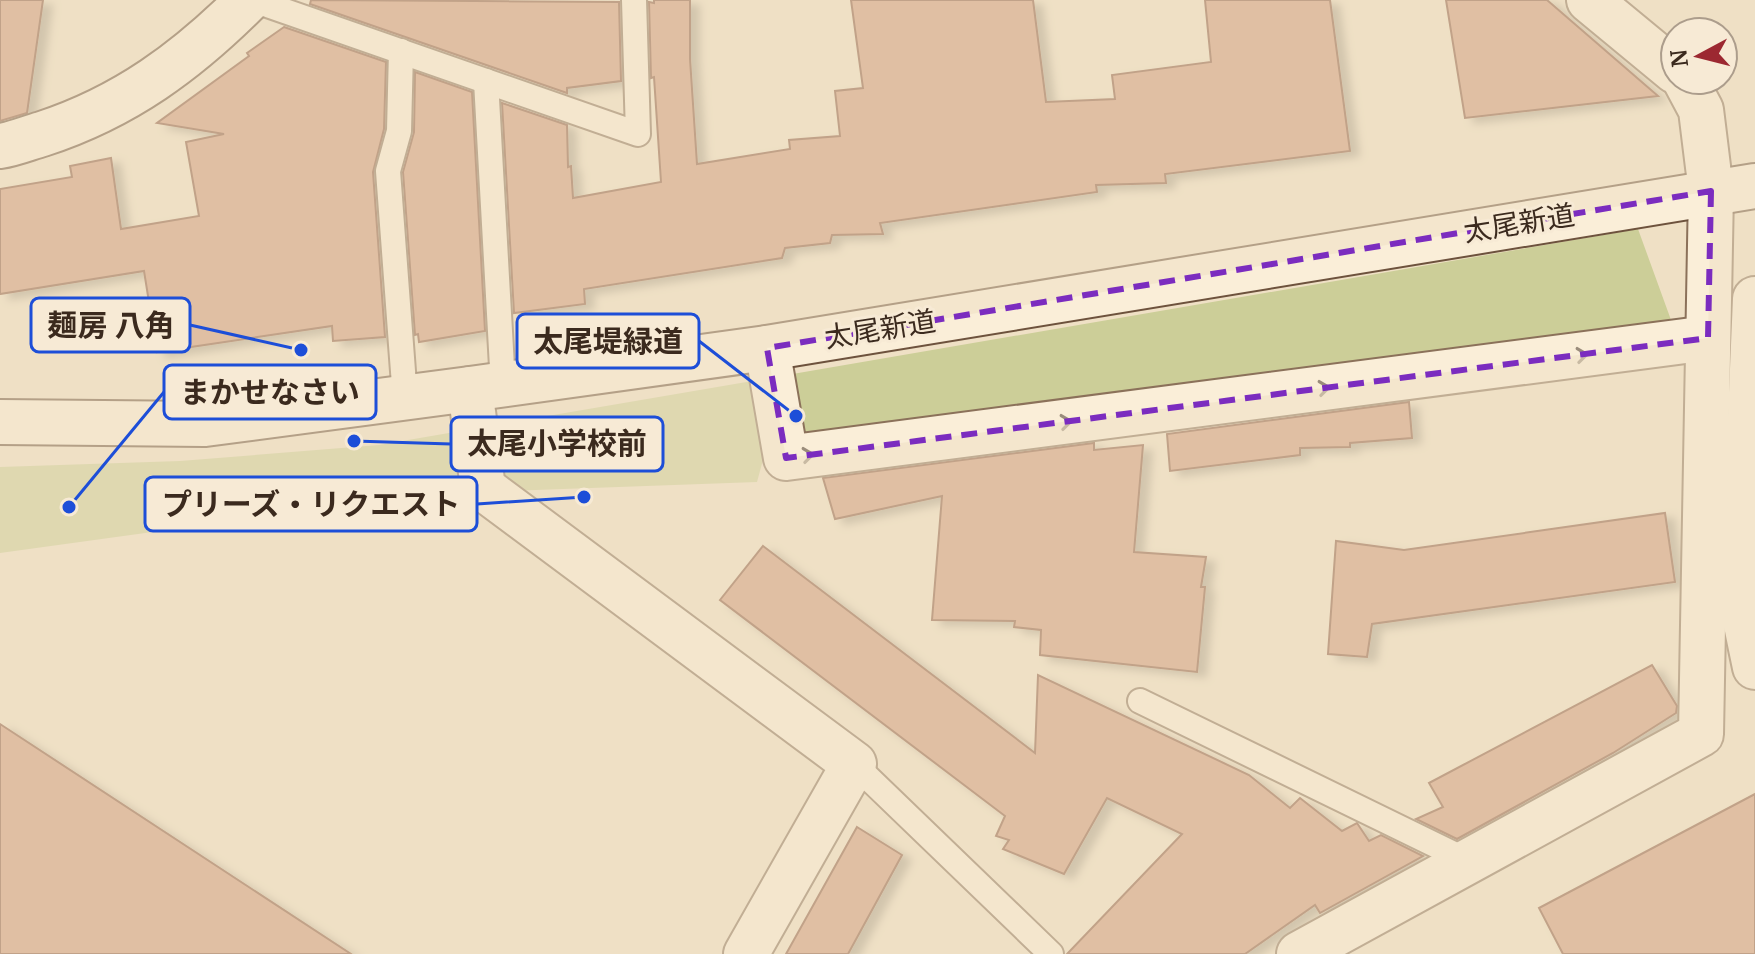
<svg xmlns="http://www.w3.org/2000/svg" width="1755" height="954" font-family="Merriweather,'Noto Sans JP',serif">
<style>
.green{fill:#ccce98}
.building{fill:#cf977a;stroke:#8b583f;stroke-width:2;filter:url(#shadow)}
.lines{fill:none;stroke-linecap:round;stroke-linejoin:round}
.lane-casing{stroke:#8b715a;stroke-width:28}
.street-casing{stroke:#8b715a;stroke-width:48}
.secondary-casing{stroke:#6d523d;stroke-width:48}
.lane{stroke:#faeed8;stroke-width:24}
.street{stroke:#faeed8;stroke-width:44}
.secondary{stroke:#faeed8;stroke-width:44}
.oneway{stroke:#9a8c7b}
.marked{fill:none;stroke:#7b2cbf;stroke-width:6;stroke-dasharray:16 10;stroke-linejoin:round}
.labels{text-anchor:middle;stroke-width:6;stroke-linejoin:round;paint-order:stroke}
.street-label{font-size:28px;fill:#3b2a1e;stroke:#f7ead5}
.leader{fill:none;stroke:#1d4ed8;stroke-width:3}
.callout-dot{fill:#1d4ed8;stroke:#f7ead5;stroke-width:3}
.callout{fill:#f7ead5;stroke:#1d4ed8;stroke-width:3}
.callout-label{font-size:30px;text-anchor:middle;font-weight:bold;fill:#3b2a1e}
</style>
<defs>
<filter id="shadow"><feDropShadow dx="9" dy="5" stdDeviation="4" flood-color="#0004"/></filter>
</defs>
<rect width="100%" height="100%" fill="#efe0c5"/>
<polygon class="green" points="1638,229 1671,320 764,456 757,482 427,494 0,553 0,467 180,461 379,445"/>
<g class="building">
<polygon points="0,0 43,0 27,113 0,121"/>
<polygon points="311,0 619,2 621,81 567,88 567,93 310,4"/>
<polygon points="654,0 690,0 690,59 697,164 790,149 789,140 840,136 835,91 863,88 851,0 1033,0 1046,102 1115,99 1112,75 1211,62 1205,0 1330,0 1350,151 1165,174 1166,183 1096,185 1097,192 880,223 883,234 832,235 830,243 785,248 782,258 584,289 585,304 514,313 502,103 567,125 568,167 571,166 573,198 661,182 654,77 651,78 649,2 654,3"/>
<polygon points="1446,0 1547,0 1658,96 1465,118"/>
<polygon points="284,27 386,62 384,129 373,172 385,337 333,341 332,326 157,352 144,271 0,294 0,189 72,177 70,166 111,158 121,229 199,216 186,142 224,134 157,123 249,56 247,53"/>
<polygon points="415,72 472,92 485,331 419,342 418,334 415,335 403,172 414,132"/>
<polygon points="1409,402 1412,438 1350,443 1350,447 1300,448 1300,455 1170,471 1167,434"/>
<polygon points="1094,443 1094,450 1143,445 1134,552 1206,557 1201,587 1205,587 1197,672 1040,655 1041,630 1014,627 1015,621 932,620 942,496 835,519 823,478"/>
<polygon points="1665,513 1675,582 1372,624 1367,657 1328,654 1336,541 1404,550"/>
<polygon points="763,546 1035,753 1038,675 1249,775 1290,808 1300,798 1342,831 1357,823 1369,841 1381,835 1423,856 1320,913 1315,905 1245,954 1067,954 1182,834 1107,798 1064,874 1003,849 1009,840 996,836 1005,816 720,600"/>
<polygon points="1652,665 1677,706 1676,713 1613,753 1457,839 1416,819 1443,807 1429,783"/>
<polygon points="0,724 351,954 0,954"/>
<polygon points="1755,794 1755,954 1563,954 1539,908"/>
<polygon points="857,827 902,855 848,954 786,954"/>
</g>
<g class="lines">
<g class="lane-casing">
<g id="lane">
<polyline points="253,0 638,134 634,0"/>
<polyline points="401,51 399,131 388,171 405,398"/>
<polyline points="486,81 503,385"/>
<polyline points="1140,701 1468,861"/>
<polyline points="854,764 1051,954"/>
</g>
</g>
<g class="street-casing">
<g id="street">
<polyline points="1589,0 1675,71"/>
<polyline points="1755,299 1742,605 1755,667"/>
<polyline points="767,348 786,458 1708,338"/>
<polyline points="470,389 483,488 854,764 746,954"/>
<polyline points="1299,954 1701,734 1711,191 1701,110 1685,80"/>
</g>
</g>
<g class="secondary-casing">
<g id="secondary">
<path d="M0,146C14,144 28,138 42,134C125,107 187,61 248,0"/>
<polyline points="0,422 205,424 470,389 767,348 1755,186"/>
</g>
</g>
<use href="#lane" class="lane"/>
<use href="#street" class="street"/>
<use href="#secondary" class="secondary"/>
</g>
<defs><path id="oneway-chevron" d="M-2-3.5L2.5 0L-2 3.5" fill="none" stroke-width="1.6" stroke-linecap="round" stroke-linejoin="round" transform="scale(2)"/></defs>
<g class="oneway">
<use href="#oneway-chevron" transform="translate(1582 355) rotate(-7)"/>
<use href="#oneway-chevron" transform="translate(1324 388) rotate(-7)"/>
<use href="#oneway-chevron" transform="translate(1066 422) rotate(-7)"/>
<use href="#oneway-chevron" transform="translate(808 455) rotate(-7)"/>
</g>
<path d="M0 0H1755V954H0ZM1711,191L1708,338L786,458L767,348Z" fill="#efe0c5" fill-opacity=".55" fill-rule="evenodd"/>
<path class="marked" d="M1711,191L1708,338L786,458L767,348Z"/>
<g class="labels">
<g class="street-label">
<text transform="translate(1519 223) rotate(-9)" y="10">太尾新道</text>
<text transform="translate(880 329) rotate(-9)" y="10">太尾新道</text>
</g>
</g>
<path class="leader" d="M301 350L190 325M796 416L699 341M69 507L164 392M354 441L451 444M584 497L477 504"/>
<g class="callout-dot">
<circle cx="301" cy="350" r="8"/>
<circle cx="796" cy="416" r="8"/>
<circle cx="69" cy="507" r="8"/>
<circle cx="354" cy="441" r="8"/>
<circle cx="584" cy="497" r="8"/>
</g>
<g class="callout">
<rect x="31" y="298" width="159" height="54" rx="8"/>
<rect x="517" y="314" width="182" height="54" rx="8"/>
<rect x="164" y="365" width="212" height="54" rx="8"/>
<rect x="451" y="417" width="212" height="54" rx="8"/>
<rect x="145" y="477" width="332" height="54" rx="8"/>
</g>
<g class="callout-label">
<text x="111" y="336">麺房 八角</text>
<text x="608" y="352">太尾堤緑道</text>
<text x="270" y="403">まかせなさい</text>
<text x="557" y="454">太尾小学校前</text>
<text x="311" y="515">プリーズ・リクエスト</text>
</g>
<g transform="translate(1699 56) rotate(263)"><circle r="38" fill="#f7ead5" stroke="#ac9d8c" stroke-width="2"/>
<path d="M0-6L14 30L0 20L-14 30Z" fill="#9c2831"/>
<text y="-12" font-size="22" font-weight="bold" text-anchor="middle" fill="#3b2a1e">N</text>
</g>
</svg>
